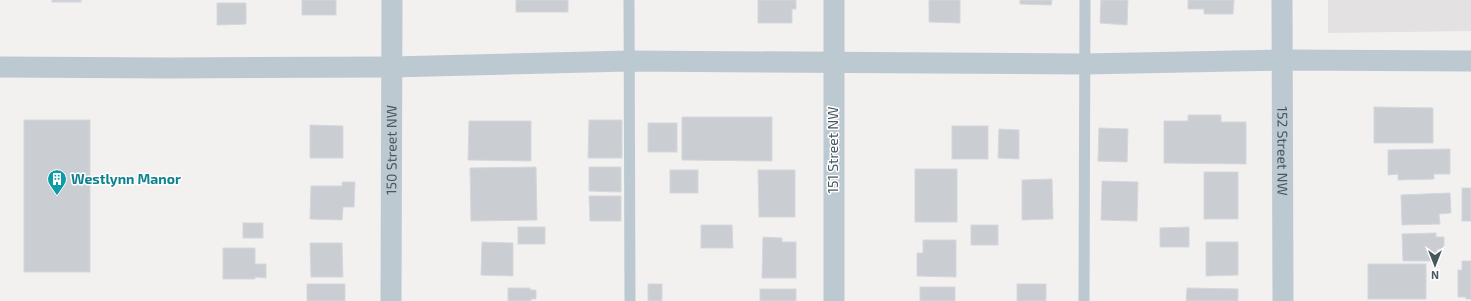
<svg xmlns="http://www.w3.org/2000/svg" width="1471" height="301" font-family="'Exo 2',sans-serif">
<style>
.education{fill:#e4e1e2}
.building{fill:#caced3;stroke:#d4d7dc}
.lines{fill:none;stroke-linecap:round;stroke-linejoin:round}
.service{stroke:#bdc9d0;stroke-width:11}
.minor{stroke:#bdc9d0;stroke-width:21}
.labels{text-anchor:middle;stroke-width:3;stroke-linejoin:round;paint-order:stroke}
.street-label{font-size:14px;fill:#47565f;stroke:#fff}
.culture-label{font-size:14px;font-weight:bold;fill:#0d838f;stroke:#fff;text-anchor:start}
</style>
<rect width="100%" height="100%" fill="#f3f0f0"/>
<polygon class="education" points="1328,0 1471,0 1471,31 1328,33"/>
<g class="building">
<rect x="52" y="0" width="29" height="2"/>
<rect x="302" y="0" width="34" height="15"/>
<rect x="516" y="0" width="52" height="12"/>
<polygon points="758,0 796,0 796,9 792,9 792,23 758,23"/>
<polygon points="929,0 960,0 960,23 929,22"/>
<polygon points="1020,0 1052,0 1051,5 1020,4"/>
<polygon points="1101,0 1128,0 1127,25 1100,23"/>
<polygon points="1188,0 1234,0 1233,14 1204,14 1204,9 1188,9"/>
<polygon points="217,3 246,3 246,24 217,25"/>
<polygon points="1374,107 1433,108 1433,143 1374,143"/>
<polygon points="1188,115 1221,115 1221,122 1246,122 1246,164 1164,163 1164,121 1188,121"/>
<polygon points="682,117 772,117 772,161 682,160"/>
<rect x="24" y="120" width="66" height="152"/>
<polygon points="589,120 622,120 622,158 588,158"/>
<polygon points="469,121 531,121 531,161 468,160"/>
<rect x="648" y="123" width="29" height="29"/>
<polygon points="310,125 343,126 343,158 310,158"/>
<rect x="952" y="126" width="36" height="33"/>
<polygon points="1099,128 1128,129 1127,162 1098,161"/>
<polygon points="999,129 1019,130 1019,159 998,158"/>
<polygon points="1450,149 1450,174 1434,174 1434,179 1398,180 1398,174 1388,175 1388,150"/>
<polygon points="536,167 537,220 471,221 470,168"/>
<polygon points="589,167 621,167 621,192 589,191"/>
<rect x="915" y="169" width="42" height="53"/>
<rect x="670" y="170" width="28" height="23"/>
<polygon points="758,170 795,170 795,217 759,217"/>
<rect x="1204" y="172" width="34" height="47"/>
<polygon points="1052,179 1053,219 1022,220 1022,180"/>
<polygon points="1102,181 1138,182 1137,221 1101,220"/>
<polygon points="342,182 355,182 354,207 343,207 342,220 310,219 311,186 342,186"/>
<rect x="1462" y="188" width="9" height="33"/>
<polygon points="1450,193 1451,213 1439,214 1440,224 1402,225 1401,195"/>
<polygon points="589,196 621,196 621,221 590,221"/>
<rect x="243" y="223" width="20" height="15"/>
<polygon points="701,225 732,225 733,248 701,248"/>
<rect x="971" y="225" width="27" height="20"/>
<rect x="518" y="227" width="27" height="17"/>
<polygon points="1189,227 1189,247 1160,247 1160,228"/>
<polygon points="1436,233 1436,237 1444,237 1444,249 1437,249 1437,261 1403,261 1402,234"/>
<polygon points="763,237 782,238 782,242 796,242 796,278 762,278"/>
<polygon points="923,240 956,240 956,277 917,276 917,253 923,253"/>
<polygon points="482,242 513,243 513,276 481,275"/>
<polygon points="1206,242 1238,242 1238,275 1206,276"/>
<polygon points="310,243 342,243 343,277 311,277"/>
<polygon points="223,248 255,248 255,264 266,264 266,278 255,277 255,279 223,279"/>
<polygon points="1462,261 1471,261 1471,299 1466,299 1466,297 1458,297 1458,270 1462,270"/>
<rect x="1368" y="264" width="58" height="35"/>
<rect x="307" y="284" width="38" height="17"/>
<rect x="648" y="284" width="14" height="17"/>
<rect x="1017" y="284" width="29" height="17"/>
<rect x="920" y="287" width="35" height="14"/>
<polygon points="508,288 530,288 530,290 536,290 536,299 531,299 531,301 508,301"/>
<polygon points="1187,288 1238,289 1238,301 1186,301"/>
<rect x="760" y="289" width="36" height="12"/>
</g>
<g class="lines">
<g class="service">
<polyline points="629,0 630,301"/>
<polyline points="1084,301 1085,0"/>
</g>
<g class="minor">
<polyline points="834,0 834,301"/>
<path id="s1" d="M1282,0L1283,301"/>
<polyline points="0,67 169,68 392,67 629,61 1085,64 1283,60 1471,61"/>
<path id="s2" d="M391,301L392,0"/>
</g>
</g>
<defs>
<g id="building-pin" transform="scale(1)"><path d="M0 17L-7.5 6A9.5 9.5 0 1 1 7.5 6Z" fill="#0f9aa8" stroke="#fff"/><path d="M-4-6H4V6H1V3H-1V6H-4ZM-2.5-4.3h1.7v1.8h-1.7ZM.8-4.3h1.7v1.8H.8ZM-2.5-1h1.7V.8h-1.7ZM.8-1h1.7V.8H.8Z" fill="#fff"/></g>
</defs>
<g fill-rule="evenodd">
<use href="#building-pin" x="57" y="179"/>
</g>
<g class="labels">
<g class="street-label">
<text transform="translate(833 150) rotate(-90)" y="5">151 Street NW</text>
<text dy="5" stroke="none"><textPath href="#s1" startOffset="151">152 Street NW</textPath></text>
<text dy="5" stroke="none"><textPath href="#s2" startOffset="151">150 Street NW</textPath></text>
</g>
<g class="culture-label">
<text x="71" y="184">Westlynn Manor</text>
</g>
</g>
<g transform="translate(1435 265) rotate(180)" stroke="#ffffff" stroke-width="3" paint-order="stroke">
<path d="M0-3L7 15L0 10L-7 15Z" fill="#47565f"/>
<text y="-6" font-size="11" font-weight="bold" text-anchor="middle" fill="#47565f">N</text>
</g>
</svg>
